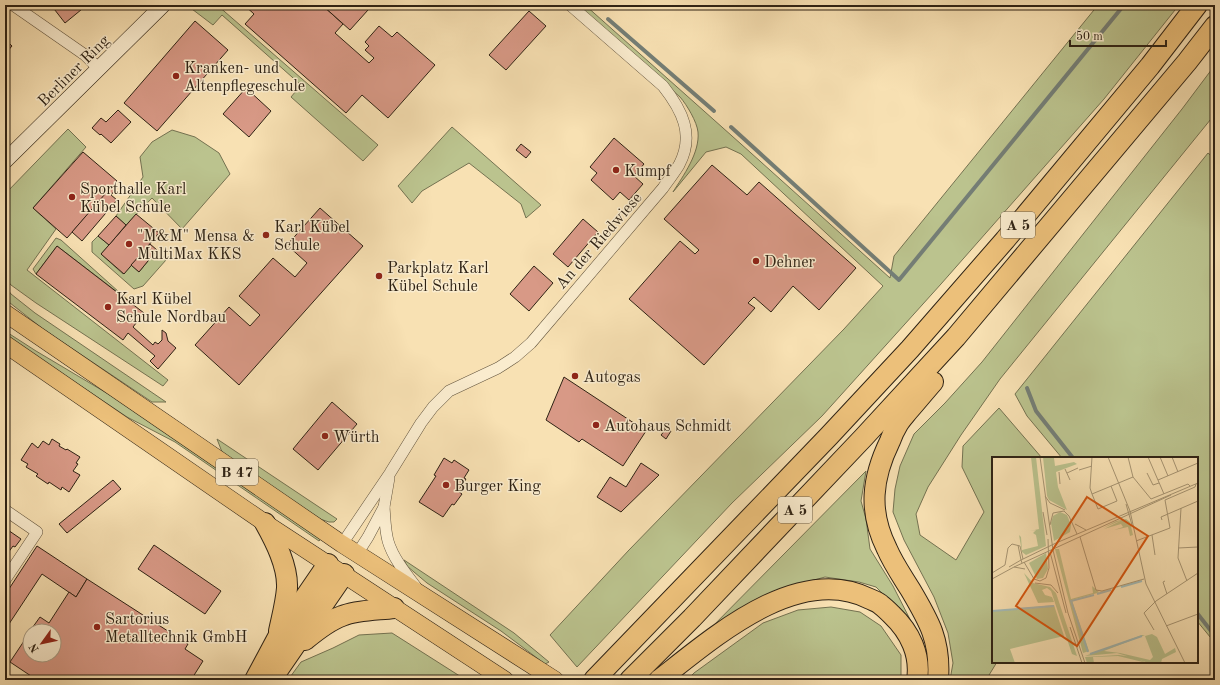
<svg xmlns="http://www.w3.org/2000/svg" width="1220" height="685" font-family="'Old Standard TT',serif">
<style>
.green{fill:#bbc38e;stroke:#747251}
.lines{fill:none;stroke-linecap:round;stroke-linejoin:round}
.stream{stroke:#747e76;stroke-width:4}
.building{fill:#d89986;stroke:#2e2214}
.street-casing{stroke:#60523c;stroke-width:12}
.secondary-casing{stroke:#2e2214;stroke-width:16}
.primary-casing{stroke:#2e2214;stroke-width:18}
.highway-casing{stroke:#2e2214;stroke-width:22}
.street{stroke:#faecce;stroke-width:11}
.secondary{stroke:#faecce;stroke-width:15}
.primary{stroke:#ecc07a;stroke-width:17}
.highway{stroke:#ecc07a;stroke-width:20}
.poi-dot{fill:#8f2418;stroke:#faecce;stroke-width:1.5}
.labels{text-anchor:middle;stroke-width:3;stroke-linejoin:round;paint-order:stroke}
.shield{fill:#faecce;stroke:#6b5f4c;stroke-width:1}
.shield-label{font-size:15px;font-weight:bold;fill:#2e2214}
.poi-label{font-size:16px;fill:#2e2214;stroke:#faecce;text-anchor:start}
.street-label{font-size:16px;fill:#2e2214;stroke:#faecce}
.inset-river{fill:none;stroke:#a3bbb8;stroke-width:2}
.inset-road{fill:none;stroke:#a79573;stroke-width:1}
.view{fill:#d5540d;fill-opacity:0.15;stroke:#d5540d;stroke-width:2}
.inset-edge{fill:none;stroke:#2e2214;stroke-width:2}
</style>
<rect width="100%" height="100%" fill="#f8e1b3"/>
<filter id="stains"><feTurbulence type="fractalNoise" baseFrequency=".005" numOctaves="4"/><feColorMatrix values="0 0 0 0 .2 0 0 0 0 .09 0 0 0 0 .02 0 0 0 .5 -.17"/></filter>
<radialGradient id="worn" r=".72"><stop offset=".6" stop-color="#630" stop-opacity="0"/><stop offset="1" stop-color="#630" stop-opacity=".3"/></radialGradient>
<g class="green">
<polygon points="189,5 217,5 378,145 363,161 291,97 301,85 222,15 213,25 188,6"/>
<path d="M577,5H585L741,144L890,278L894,256L1098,5H1179L1104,99L941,284L822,416L732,503L577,667L550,635L629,550L844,329L883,286L741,154L726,147L706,152L673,192C683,176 700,153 698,132C697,122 687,105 680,97Z"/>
<polygon points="1215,65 1215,114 1000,379 961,435 928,487 916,514 920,535 956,560 984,512 962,467 963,446 999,408 1042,458 993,458 993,662 997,662 986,680 950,680 953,663 948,633 934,597 904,540 893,512 895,489 900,466 914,434 945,403 982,362 1182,109"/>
<polygon points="452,127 541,205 526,218 521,204 469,163 422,191 412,203 398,186"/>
<polygon points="68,129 86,147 33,208 56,229 27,270 168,380 163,386 36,303 11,285 5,278 5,194"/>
<polygon points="172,130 195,137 219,153 230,174 182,229 152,198 126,225 116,216 143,177 140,157 152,142"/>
<polygon points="1208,153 1215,159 1215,643 1197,621 1197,458 1062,458 1027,416 1015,394"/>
<polygon points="98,236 109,245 101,254 123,274 131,265 139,272 157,250 166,260 143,286 134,289 92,252 92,242"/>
<polygon points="56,238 61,240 129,301 57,246 36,274 33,269"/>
<polygon points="5,286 11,294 35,313 166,402 152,402 43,329 5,299"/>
<polygon points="5,331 36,351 115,398 321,539 319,541 175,442 127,417 5,335"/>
<polygon points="217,439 337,519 334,522 329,522 317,518 222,452"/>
<polygon points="866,471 861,501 866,519 870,549 893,586 916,631 894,605 876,587 859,582 825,577 792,586 705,634"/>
<polygon points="404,560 514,633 549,662 545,664 501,631 427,583 414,572 407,566"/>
<polygon points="831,607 860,612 881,626 901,655 901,680 687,680 694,673 763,623 798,610"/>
<polygon points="392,633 466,680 288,680 301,662 333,648 359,635"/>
</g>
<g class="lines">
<g class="stream">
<polyline points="608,19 714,111"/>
<polyline points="731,127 899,280 1124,5"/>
<polyline points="1027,388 1036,411 1073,458"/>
<polyline points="1197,613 1215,636"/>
</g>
</g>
<g class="building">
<polygon points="51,5 87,5 65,23"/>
<polygon points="244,5 322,5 343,24 335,33 369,63 374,58 365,50 369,46 365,42 379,26 392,37 397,32 435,65 388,118 362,95 346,113 245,24 254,14"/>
<polygon points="322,5 363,5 368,10 350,30"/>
<polygon points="529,11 546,26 506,70 489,55"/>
<polygon points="195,21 228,50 157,131 124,103"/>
<polygon points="5,39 12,46 5,54"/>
<polygon points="246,88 271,111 249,137 223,114"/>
<polygon points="118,110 131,122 111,143 101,134 100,135 92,128 101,118 106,122"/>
<polygon points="614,138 644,164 634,176 643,184 629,200 620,192 613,200 591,180 597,173 590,167"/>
<polygon points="521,144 531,152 526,158 516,150"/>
<polygon points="83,152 117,181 67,238 33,208"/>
<polygon points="712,165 747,195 759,182 856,268 819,310 793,286 771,312 754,297 748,303 755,308 704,365 629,299 680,241 695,254 699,250 664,219"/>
<polygon points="112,186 115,190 111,195 117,200 82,241 72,232"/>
<polygon points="320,208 363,246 239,385 195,345 229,307 250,326 260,315 239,296 273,258 295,277 307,263 287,245"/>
<polygon points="136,214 159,233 124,274 101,254"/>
<polygon points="116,216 126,225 109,245 98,236"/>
<polygon points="583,219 598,232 568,267 553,254"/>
<polygon points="150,244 157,250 139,272 131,265"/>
<polygon points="57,246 144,313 133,327 153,345 155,342 158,344 162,340 162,330 166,333 168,341 176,348 158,369 150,361 155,356 128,333 123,340 36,274"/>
<polygon points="534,266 553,283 529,311 510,294"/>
<polygon points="564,377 646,431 623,466 582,439 579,442 546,420"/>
<polygon points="332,402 357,424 318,470 293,449"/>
<polygon points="667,428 671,431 666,439 661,435"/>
<polygon points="52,439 60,444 59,446 66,450 67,449 80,457 76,463 78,464 73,471 80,475 69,492 62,487 61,490 49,482 48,484 36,476 38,474 26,467 28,464 21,460 32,443 38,448 43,441 49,445"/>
<polygon points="444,458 452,463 454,460 469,470 464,478 466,479 458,491 462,494 454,505 452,504 443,517 419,502 436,476 434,475"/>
<polygon points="641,463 659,475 621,512 597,497 610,477 626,487"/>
<polygon points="113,480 121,489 67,533 59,524"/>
<polygon points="5,528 21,539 15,547 13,546 5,557"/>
<polygon points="154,545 221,591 205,614 138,569"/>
<polygon points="37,546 87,579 76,597 42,574 5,630 5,595"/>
<polygon points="87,579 188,644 185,649 203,661 191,680 37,680 10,662 30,632 30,655 54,655 54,631 30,631 40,617 49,623 69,592 76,597"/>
</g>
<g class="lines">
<g class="street-casing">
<g id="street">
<polyline points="13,5 85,55 99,69"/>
<path d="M384,507C385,518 385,530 388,541C393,558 406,574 416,587"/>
<polyline points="5,510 37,532 5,580"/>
<path d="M342,544L390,473L421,423L433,407L449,391L498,368L515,357L531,343L663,188C668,181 674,173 679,165C695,135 682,110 663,86L570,5"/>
<polyline points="357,554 368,537 384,507 389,478"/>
</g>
</g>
<g class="secondary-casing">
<polyline id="secondary" points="5,161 163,5"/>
</g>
<g class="primary-casing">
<g id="primary">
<polyline points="5,313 342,544 555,680"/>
<polyline points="5,344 265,523 505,680"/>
</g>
</g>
<g class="highway-casing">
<g id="highway">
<path d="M933,382C925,391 917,401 909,410C905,415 901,419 898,424C895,429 892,435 890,441C872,478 868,511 887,549C893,563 902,576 910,589C929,621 941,641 938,680"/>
<path d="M265,523C275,541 288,566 287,588C286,602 282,617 279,631"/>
<path d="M305,640C316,631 328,621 342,616C356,610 378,610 394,608"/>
<polyline points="255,680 278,637 328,564"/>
<polyline points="271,680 344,574"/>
<polyline points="594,680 829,436 910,349 1005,240 1150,66 1197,5"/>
<polyline points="630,680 692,618 863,438 956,337 1187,62 1215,26"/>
<path d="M659,680C713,638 798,562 870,599C874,601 878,602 881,605C885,608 889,612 892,615C910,632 921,655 917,680"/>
</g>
</g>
<use href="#street" class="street"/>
<use href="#secondary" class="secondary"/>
<use href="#primary" class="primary"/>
<use href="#highway" class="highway"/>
</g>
<g class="poi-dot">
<circle cx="176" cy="76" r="4"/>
<circle cx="616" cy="170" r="4"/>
<circle cx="72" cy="197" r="4"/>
<circle cx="266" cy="235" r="4"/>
<circle cx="129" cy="244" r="4"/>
<circle cx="756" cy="261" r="4"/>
<circle cx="379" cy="276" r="4"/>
<circle cx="108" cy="307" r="4"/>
<circle cx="575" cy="376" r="4"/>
<circle cx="596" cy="425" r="4"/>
<circle cx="325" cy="436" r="4"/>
<circle cx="446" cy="485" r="4"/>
<circle cx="97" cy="627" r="4"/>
</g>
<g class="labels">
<g class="shield">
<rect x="1001" y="212" width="34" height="26" rx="3"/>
<rect x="216" y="459" width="42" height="26" rx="3"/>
<rect x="778" y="497" width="34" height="26" rx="3"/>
</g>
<g class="shield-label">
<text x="1018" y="230">A 5</text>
<text x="237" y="477">B 47</text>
<text x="795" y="515">A 5</text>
</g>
<g class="poi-label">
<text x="184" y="73">Kranken- und<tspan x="184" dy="18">Altenpflegeschule</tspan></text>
<text x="624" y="176">Kumpf</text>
<text x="80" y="194">Sporthalle Karl<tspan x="80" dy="18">Kübel Schule</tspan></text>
<text x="274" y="232">Karl Kübel<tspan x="274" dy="18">Schule</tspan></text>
<text x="137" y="241">"M&amp;M" Mensa &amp;<tspan x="137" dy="18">MultiMax KKS</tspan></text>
<text x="764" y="267">Dehner</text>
<text x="387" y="273">Parkplatz Karl<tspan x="387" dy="18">Kübel Schule</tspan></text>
<text x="116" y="304">Karl Kübel<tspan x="116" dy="18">Schule Nordbau</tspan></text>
<text x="583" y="382">Autogas</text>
<text x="604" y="431">Autohaus Schmidt</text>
<text x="333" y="442">Würth</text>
<text x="454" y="491">Burger King</text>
<text x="105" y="624">Sartorius<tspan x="105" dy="18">Metalltechnik GmbH</tspan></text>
</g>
<g class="street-label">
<text transform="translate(73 70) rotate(-45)" y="6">Berliner Ring</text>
<text transform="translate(598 240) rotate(-49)" y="6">An der Riedwiese</text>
</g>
</g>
<g transform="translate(992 457)">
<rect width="206" height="206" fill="#f8e1b3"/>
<path d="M39,0H44L54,89L34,98L30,95L27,78L29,80L30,93L46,89L44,78L41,76L44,73L38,74L47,72ZM51,0H66L62,1L63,9L82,5L85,7L64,15L66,30L75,53L57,43L55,39ZM68,55L75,58L79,68L78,75L62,84L59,66L61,59ZM134,62L138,65L141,78L138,79L136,70L122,73L131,70L129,67L112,72L130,63L111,71L124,64ZM63,92H67L79,142L101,136L100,129L107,135L152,123L80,143L97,194L91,196ZM54,96L56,112L51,121L45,122L37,106ZM32,116L41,126L58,130L64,136L85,199L80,197L59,134L55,131L50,133L53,138L60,140L62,145L46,146ZM62,148L72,179L18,192L23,206H0V154ZM160,177L165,180L173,197L183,191L184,195L170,202L169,206H157L125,196L93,199L150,178H153L112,194L128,196L158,203L161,200L153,179ZM127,198L140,200L155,206L126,199L101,200L102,206H95L93,200Z" fill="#bbc38e"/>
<path class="inset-river" d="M129,130L150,124M105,137L119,133M0,154L62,149M96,195L79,144L102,138M98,197L150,179"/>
<path class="inset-road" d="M48,0L61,93L76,156L93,206M100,0L98,31L100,37L141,20L159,42L196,27L198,29M116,0L138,54L154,127L193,206M136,0L141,20M156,0L172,37M168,0L176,19M180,0L186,15M73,12L78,23M87,13L100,9M67,15L68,27M75,16L86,11M155,16L161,28L167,26M166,23L206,6M100,37L106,52L125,44L119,29M53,39L58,46L73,53M134,47L140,68M189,51L186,101L195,124M51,55L55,78M170,63L169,60L206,44M83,67L94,73M58,68L61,56L72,54L77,59L85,77M160,78L163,98M88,80L104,133L110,134L152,122M144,84L178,71L173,43L203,30L204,27M26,88L29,103M186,91L206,90M58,95L74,156M32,105L42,122L48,124L54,121L57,111L56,82M30,106L29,103L64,86L206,26M17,110L29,103M22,110L179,38M0,116L13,108L16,91L20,87L28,89L31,102M0,122L22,110L33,112M173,124L171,125L175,137M43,126L59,128L66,136M174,169L206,157M78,170L90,206M162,173L152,156L164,144L206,116"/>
<path class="view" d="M95,40L156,79L85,189L24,149Z"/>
<rect width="206" height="206" class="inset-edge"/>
</g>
<rect width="1220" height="685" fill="none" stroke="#f8e1b3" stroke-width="20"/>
<rect x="6" y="6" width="1208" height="673" fill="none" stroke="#2e2214" stroke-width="2"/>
<rect x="10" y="10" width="1200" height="665" fill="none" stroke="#2e2214"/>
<g transform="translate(42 643) rotate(237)"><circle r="19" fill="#faecce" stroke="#a89b84"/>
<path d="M0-3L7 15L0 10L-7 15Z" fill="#8f2418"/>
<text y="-6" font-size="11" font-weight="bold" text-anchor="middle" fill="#2e2214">N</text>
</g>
<path d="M1070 40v6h96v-6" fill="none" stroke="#2e2214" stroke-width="2"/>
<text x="1076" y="40" font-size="12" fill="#2e2214" stroke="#faecce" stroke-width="3" paint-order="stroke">50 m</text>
<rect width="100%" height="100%" filter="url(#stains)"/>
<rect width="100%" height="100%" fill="url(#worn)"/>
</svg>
